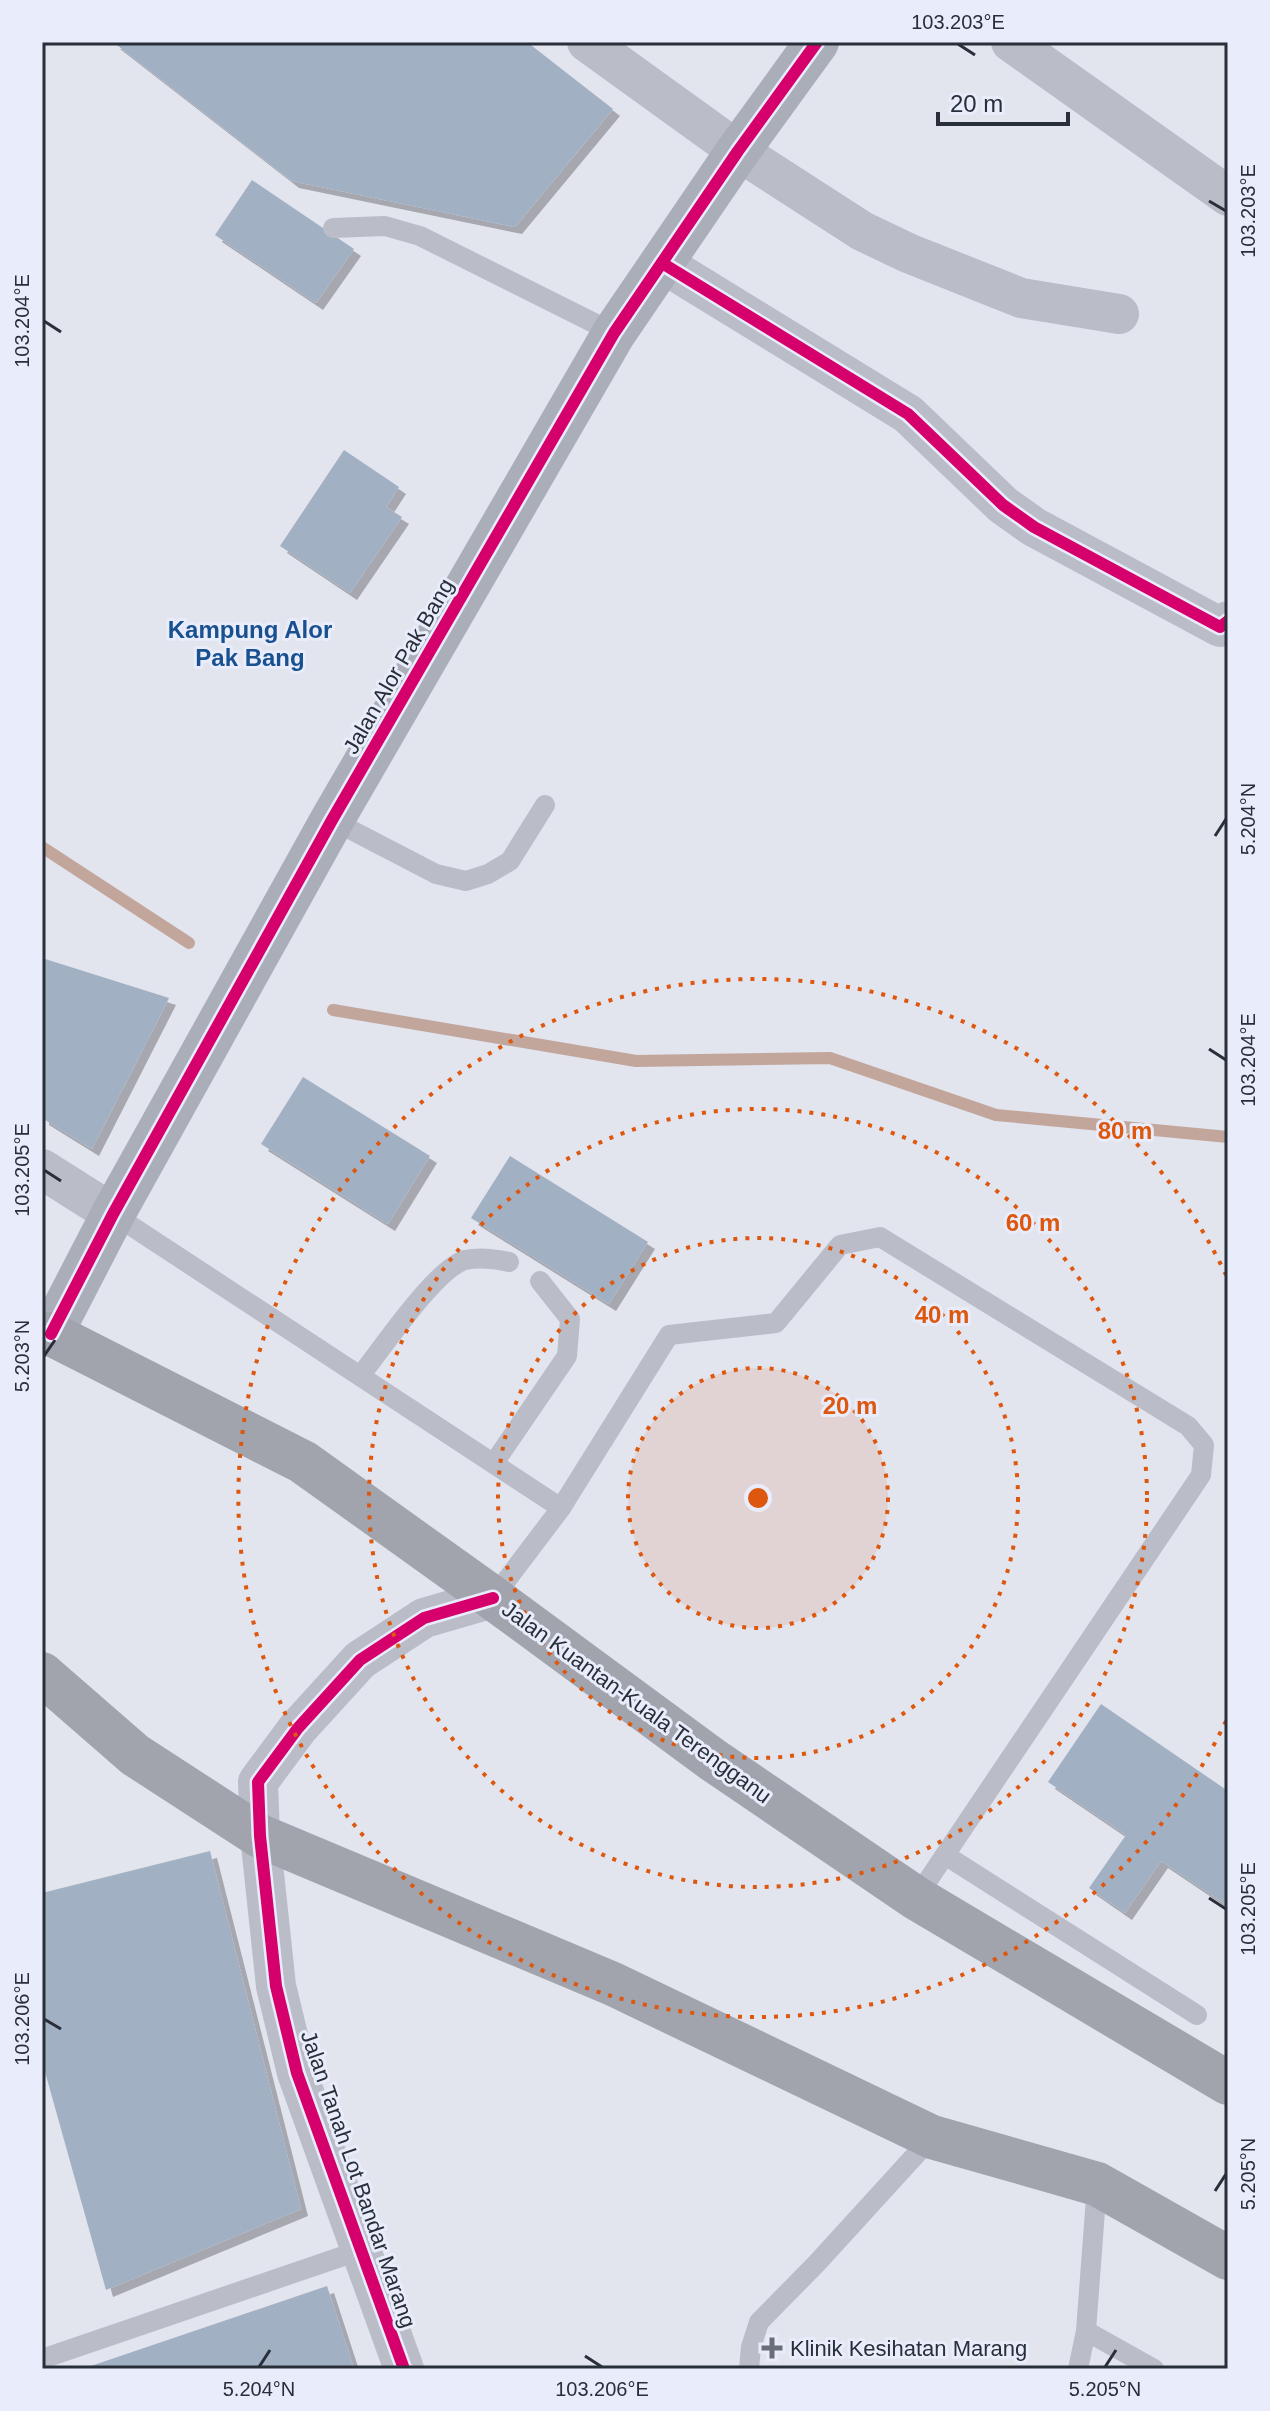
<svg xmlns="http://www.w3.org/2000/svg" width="1270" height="2411" font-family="Helvetica,sans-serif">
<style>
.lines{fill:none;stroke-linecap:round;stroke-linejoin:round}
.stream{stroke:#c2a69b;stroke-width:12}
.building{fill:#a2b0c4;filter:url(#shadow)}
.lane{stroke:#babdc8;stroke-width:20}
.street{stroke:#babdc8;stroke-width:40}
.secondary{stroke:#aaaeb8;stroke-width:44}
.highway{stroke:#a1a4ad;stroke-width:44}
.cycleway-casing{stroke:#e9ecfb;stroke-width:17}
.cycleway{stroke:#d6006c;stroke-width:12}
.ticks{fill:none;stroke:#282f39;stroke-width:3}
.ring{fill:none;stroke:#de570e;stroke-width:4;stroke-dasharray:4 8}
.poi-dot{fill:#696e78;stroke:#e9ecfb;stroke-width:3}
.labels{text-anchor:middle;stroke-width:6;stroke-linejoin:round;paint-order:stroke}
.street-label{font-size:22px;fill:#282f39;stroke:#e9ecfb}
.poi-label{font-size:22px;fill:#282f39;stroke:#e9ecfb;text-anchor:start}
.neighbourhood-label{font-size:24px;font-weight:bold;fill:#195190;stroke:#e9ecfb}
.centre{fill:#de570e;stroke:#e9ecfb;stroke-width:4}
.ring-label{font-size:24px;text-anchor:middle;font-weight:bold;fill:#de570e;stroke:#e9ecfb;stroke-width:6;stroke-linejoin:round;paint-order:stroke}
.neatline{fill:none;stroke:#282f39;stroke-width:3}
.ticks-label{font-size:20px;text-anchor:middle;fill:#282f39}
</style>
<defs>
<filter id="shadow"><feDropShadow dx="7" dy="7" stdDeviation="0" flood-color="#0004"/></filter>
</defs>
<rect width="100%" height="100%" fill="#e2e4ee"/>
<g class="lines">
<g class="stream">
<polyline points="42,847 189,943"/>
<polyline points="333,1010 636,1061 830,1058 996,1115 1228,1137"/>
</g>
</g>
<g class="building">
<polygon points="113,42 527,42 613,109 515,227 292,181"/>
<polygon points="252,180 354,249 316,303 215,235"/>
<polygon points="344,450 399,487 386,507 402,517 350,593 280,546"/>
<polygon points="42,958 169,998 92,1149 42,1118"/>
<polygon points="303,1077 430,1156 388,1224 261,1144"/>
<polygon points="510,1156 648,1242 609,1304 471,1218"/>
<polygon points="1101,1704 1228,1791 1228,1900 1225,1904 1161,1861 1125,1913 1089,1888 1126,1835 1048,1782"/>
<polygon points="210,1851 301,2209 106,2290 42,2061 42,1893"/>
<polygon points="327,2286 354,2369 85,2369 85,2368"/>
</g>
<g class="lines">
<g class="lane">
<polyline points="333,228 385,226 420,236 614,333"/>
<polyline points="332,820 436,874 466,881 488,874 510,861 545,805"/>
<polyline points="113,1214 561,1508"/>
<path d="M360,1376C382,1349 435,1269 465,1260C479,1257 496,1259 509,1262"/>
<polyline points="494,1463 567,1356 570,1319 540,1281"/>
<polyline points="493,1598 561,1508 669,1335 776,1323 840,1245 880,1237 1188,1426 1204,1445 1201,1475 916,1898"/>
<polyline points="945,1855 1197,2015"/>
<polyline points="1097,2184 1086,2331 1154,2369"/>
<polyline points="42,2359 361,2250"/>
<polyline points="749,2369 751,2347 759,2322 817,2263 932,2137"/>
<polyline points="1078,2369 1086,2331"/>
</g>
<g class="street">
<polyline points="587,42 738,151 862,231 908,253 1021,298 1119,314"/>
<polyline points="1011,42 1228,196"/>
<polyline points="662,263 908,414 1003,505 1034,527 1220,627 1228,621"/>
<polyline points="42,1169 113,1214"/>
<polyline points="404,2369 297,2073 276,1986 260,1836 258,1782 298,1728 360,1660 424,1618 493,1598"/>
</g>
<polyline class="secondary" points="51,1334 113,1214 332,820 614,333 738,151 817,42"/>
<g class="highway">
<polyline points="42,1335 51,1334 303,1462 493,1598 713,1760 916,1898 1228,2083"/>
<polyline points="42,1674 135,1755 260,1836 613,1984 932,2137 1097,2184 1228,2258"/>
</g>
<g class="cycleway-casing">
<g id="cycleway">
<polyline points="662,263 908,414 1003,505 1034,527 1220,627 1228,621"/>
<polyline points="51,1334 113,1214 332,820 614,333 738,151 817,42"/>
<polyline points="404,2369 297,2073 276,1986 260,1836 258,1782 298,1728 360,1660 424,1618 493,1598"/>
</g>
</g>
<use href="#cycleway" class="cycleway"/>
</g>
<path class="ticks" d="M958,44L975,55M1209,201L1226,211M44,321L61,332M1215,836L1226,819M1209,1049L1226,1060M44,1170L61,1181M44,1356L55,1340M1209,1898L1226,1909M44,2019L61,2029M1215,2191L1226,2174M585,2356L602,2367M259,2367L270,2350M1105,2367L1116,2350"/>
<circle cx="758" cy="1498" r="130" fill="#de570e" fill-opacity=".12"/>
<g class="ring">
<circle cx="758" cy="1498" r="130"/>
<circle cx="758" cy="1498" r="260"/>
<circle cx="758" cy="1498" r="389"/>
<path d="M1226 1721A519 519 0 1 1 1226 1275"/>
</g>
<path class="poi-dot" d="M768 2336h8v8h8v8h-8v8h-8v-8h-8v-8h8z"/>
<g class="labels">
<g class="street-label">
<text transform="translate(398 666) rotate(-60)" y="8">Jalan Alor Pak Bang</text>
<text transform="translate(637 1702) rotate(36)" y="8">Jalan Kuantan-Kuala Terengganu</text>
<text transform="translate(359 2179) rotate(71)" y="8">Jalan Tanah Lot Bandar Marang</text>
</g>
<g class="poi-label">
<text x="790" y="2356">Klinik Kesihatan Marang</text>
</g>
<g class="neighbourhood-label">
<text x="250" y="638">Kampung Alor<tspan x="250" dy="28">Pak Bang</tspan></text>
</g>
</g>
<circle cx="758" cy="1498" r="12" class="centre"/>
<g class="ring-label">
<text x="1125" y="1139">80 m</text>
<text x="1033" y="1231">60 m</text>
<text x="942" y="1323">40 m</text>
<text x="850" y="1414">20 m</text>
</g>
<rect width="1270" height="2411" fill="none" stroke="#e9ecfb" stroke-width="88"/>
<path d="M938 112v12h130v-12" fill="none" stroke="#282f39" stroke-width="4"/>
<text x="950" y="112" font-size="24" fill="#282f39" stroke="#e9ecfb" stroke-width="6" paint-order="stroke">20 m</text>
<rect x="44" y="44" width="1182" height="2323" class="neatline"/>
<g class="ticks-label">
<text x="958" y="29">103.203°E</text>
<text transform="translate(1248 211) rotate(-90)" y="7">103.203°E</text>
<text transform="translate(22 321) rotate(-90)" y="7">103.204°E</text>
<text transform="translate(1248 819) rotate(-90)" y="7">5.204°N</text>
<text transform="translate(1248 1060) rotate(-90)" y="7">103.204°E</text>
<text transform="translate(22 1170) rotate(-90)" y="7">103.205°E</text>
<text transform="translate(22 1356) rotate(-90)" y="7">5.203°N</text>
<text transform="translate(1248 1909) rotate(-90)" y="7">103.205°E</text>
<text transform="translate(22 2019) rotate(-90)" y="7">103.206°E</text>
<text transform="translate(1248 2174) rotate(-90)" y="7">5.205°N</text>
<text x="259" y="2396">5.204°N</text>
<text x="602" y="2396">103.206°E</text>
<text x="1105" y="2396">5.205°N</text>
</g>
</svg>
